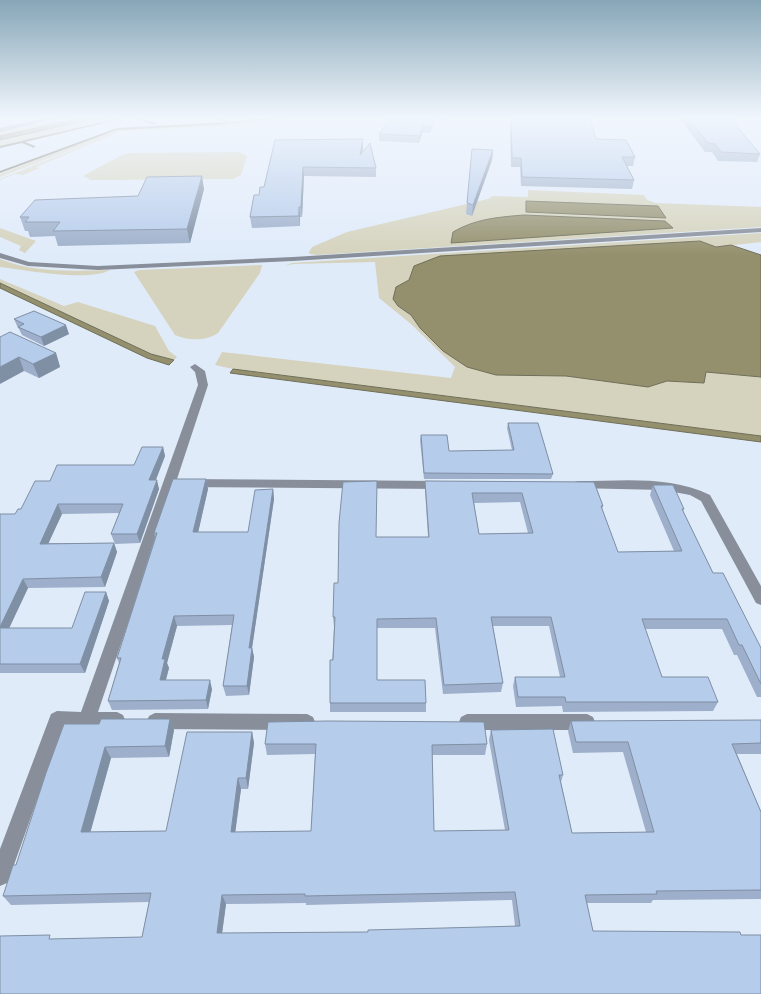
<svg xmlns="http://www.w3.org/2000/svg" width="761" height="994" font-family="Raleway,sans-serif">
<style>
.green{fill:#d5d3bd;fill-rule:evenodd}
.water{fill:#94906d;stroke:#6f6e59}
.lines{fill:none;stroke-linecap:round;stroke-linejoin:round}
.stream{fill:#6f6e59;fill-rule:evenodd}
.street{fill:#888f9a;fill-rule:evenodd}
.wall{fill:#9dafca;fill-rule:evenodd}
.shaded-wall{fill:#7f8fa4}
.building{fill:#b6cceb;stroke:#7f8fa4;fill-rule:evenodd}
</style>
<rect width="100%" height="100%" fill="#e0ebfa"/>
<g class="green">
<polygon points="66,117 86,117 0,136 0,132"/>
<polygon points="101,117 127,117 0,147 0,140"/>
<polygon points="290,117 341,117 299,119 249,126 119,131 120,132 36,167 40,168 23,175 15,174 0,180 0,179 118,132 0,177 0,174 92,138 125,128 218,125"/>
<polygon points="239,152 247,156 241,175 233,179 91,180 83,176 124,154 131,153"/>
<path d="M528,190L644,195L647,200L656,203L761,207V227L317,255L310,254L309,252L312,247L347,232L488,199L493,196L528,197ZM524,215L665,221L672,228Z"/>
<polygon points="0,228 36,241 25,253 19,250 21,246 0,237"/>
<polygon points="761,233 761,242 717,247 700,241 411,273 409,280 396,287 398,306 411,315 420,328 496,375 566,376 648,387 667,381 704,383 705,372 761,377 761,436 233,369 215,365 222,352 451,378 455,367 411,324 379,298 375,262 293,264 284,266 292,263"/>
<path d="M0,259C34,273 74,271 110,270C89,282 25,270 0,267Z"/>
<path d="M262,265L260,273L218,333C207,341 188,341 175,335L134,272L139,270Z"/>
<polygon points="0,279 64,306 78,302 155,326 169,351 177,357 174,360 151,354 0,283"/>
</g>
<g class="water">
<polygon points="86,117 101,117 0,140 0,136"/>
<polygon points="526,201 658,206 666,218 526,212"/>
<path d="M524,215L665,221L673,228L451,243L453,232C475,219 498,217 524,215Z"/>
<polygon points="700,241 716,247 731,245 761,255 761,377 706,372 704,383 667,381 648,387 566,376 496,375 467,367 443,351 420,328 411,315 398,306 393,299 396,287 409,280 414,266 440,256"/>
<polygon points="0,283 151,354 174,360 169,365 147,358 0,288"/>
<polygon points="233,369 761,436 761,442 230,373"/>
</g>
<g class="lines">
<g class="stream">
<polygon points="124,117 130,117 25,142 35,146 34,148 22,143 0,148 0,146"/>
<polygon points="136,117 156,123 156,124 154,125 131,117"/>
<polygon points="219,117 228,122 274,117 285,117 218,125 117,130 0,173 0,171 117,128 225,122 215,117"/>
</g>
<g class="street">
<polygon points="52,117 62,117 0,132 0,128"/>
<polygon points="761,228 761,232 293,261 98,270 28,266 0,258 0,253 29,262 98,266 293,257"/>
<polygon points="195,364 205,371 208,385 177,479 441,481 447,485 441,489 174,487 98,712 117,712 123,715 125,720 123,725 117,728 63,727 10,876 7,883 0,886 0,849 51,714 57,711 81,712 198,385 195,372 190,367"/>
<path d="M578,481C622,481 670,475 710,495L761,586V605L756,603L701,501L690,495L663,490L574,488L572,485L574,482Z"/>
<polygon points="155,713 307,714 313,717 315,722 313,727 307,730 155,729 149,726 147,721 149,716"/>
<polygon points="467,714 587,714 593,717 595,722 593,727 587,730 467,730 461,727 459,722 461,717"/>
</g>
</g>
<g class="wall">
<polygon points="435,117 430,133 422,133 419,143 379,141 379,134"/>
<polygon points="438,117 448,117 447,122"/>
<polygon points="510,117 589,117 596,139 635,157 633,166 627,166 634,180 632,189 521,186 520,167 511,167"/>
<polygon points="677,117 729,117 760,154 757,162 718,161 712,152 705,152 683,123 679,122"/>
<polygon points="275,140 363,148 362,153 376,168 376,177 304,176 302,217 300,217 300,226 252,228 250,217 259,195 264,187"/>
<polygon points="472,149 493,150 492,160 472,216 466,214"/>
<polygon points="204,189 190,243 58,246 55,236 30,237 28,231 25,231 20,217 138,196"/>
<polygon points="14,319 69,334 44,346 22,335 19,329 18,328"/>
<polygon points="0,337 56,353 60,367 39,378 24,371"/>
<polygon points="508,423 553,474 551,479 424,479 420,440 421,435 449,451 512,450 507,428"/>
<polygon points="163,447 165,456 156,480 159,489 140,543 115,544 111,534 119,513 62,514 48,543 114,543 117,552 105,587 28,588 9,628 72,628 106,592 109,601 85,673 0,673 0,514 15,514 50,481 134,465"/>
<polygon points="206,479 208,489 198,532 248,532 273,489 274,499 252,648 254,657 249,695 226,696 223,686 232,625 177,626 167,663 169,668 166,680 212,689 208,709 112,710 108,701 119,663 117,658 155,537 154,533"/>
<path d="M425,481L594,482L603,506L602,509L618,552L674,551L650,495L653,485L684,509L683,511L713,573L761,648V697H757L737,655H734L722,629H645L662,677L718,702L713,711L563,712L562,706L516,707L513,686L515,677H560L549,626H493L503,683L501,692L443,694L435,628H377V680L426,703V712H330V703L334,627L333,617L338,583L376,537H428L425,490ZM520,502L528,533L479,534L474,503Z"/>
<path d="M170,719L174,730L169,757L111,758L90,832L166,831L252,732L254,743L248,789H241L235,832L311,831L315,754L267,755L265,744L268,722L487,744L485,755H432L434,831L505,830L489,740L491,730L563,775L561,782L572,833L646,832L623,752L573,753L568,731L571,721L761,720V754H737L761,812V899L653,900L651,903H587L593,931L54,939L142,937L149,902L11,905L3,896L16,865L99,724ZM512,900L515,926L368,932L222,933L226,904L306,903V905Z"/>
</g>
<g class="shaded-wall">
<polygon points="434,117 435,117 430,133 431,127"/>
<polygon points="423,126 422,133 419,143 420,136"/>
<polygon points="363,139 363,148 361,164 360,155"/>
<polygon points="493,150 492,160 472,216 473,205"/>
<polygon points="303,167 304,176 302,217 301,207"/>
<polygon points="202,176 204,189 190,243 187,229"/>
<polygon points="299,207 300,217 300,226 299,216"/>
<polygon points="66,325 69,334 44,346 41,337"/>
<polygon points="56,353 60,367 39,378 33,364"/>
<polygon points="19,357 24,371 0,384 0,367"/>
<polygon points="163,447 165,456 152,489 149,480"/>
<polygon points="206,479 208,489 196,542 193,532"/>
<polygon points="157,480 159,489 140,543 137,534"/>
<polygon points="273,489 274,499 252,648 254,657 249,695 247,686 249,648"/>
<polygon points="58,504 62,514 44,553 40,544"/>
<polygon points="114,543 117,552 105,587 101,577"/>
<polygon points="23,579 28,588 5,637 0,627"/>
<polygon points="106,592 109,601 85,673 80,664"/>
<polygon points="174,616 177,626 167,663 169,668 163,690 160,680 162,659"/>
<polygon points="210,680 212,689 208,709 206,700"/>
<polygon points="170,719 174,730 169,757 165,746"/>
<polygon points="252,732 254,743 248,789 246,778"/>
<polygon points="105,747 111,758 88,841 81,832"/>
<polygon points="238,778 241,789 234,842 231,832"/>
<polygon points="222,895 226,904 221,941 217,933"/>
</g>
<g class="building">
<polygon points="392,117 434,117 431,127 423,126 420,136 379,134"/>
<polygon points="511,117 589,117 596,139 626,140 635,157 622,157 634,180 522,177 521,158 512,158"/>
<polygon points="687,117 729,117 760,154 721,152 715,144 708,143"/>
<polygon points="363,139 360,155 370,143 376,168 303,167 301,207 299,207 299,216 250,217 254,195 259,195 260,187 264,187 275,140"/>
<polygon points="472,149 493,150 473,205 467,203"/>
<polygon points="202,176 187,229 53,231 60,222 25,222 29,217 20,217 35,200 138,196 147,177"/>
<polygon points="34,311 66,325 41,337 18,327 24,324 14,319"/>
<polygon points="10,332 56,353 33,364 19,357 0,367 0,337"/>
<polygon points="508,423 538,423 553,474 424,473 421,435 447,435 449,451 514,450"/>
<polygon points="142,447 163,447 149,480 157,480 137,534 111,534 123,504 58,504 40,544 114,543 101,577 23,579 0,627 0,514 15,514 18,509 21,509 35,481 50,481 57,465 134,465"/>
<polygon points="173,479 206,479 193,532 248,532 255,490 273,489 249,648 252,648 247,686 223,686 234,615 174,616 162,659 165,659 160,680 210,680 206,700 108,701 121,658 117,658 157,533 154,533"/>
<path d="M377,481L376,537H429L425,481L594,482L603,506H601L618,552L682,551L653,485H673L684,509H682L713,573H723L761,648V684L742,645H739L727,619H642L662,677H708L718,702H566L565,697H518L515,677H565L551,617H491L503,683L444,685L436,618L377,619V680H425L426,703H330V660H333L335,617H333L334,583H338L339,523L343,482ZM472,493H522L533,533L479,534Z"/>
<polygon points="85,592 106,592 80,664 0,664 0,628 72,628"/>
<path d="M101,719H170L165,746L105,747L81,832L166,831L187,732H252L246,778H238L231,832L311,831L316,744H265L268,722L328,721L484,722L487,744L432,745L434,831L509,830L491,730L553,729L563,775H559L572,833L654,832L628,742H576L571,721L761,720V743L732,744L761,812V890L656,891L657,894L585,895L593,931L740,932L741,935H761V994H0V936L50,935L49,939L142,937L151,893L3,896L13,865H16L46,773L64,724H99ZM515,892L520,926L368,930V932L217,933L222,895L305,894V896Z"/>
</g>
<linearGradient id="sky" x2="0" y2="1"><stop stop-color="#86a6b7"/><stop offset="0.46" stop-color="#f1f6fd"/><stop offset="1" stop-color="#f1f6fd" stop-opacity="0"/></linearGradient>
<rect width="761" height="256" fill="url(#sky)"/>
</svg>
